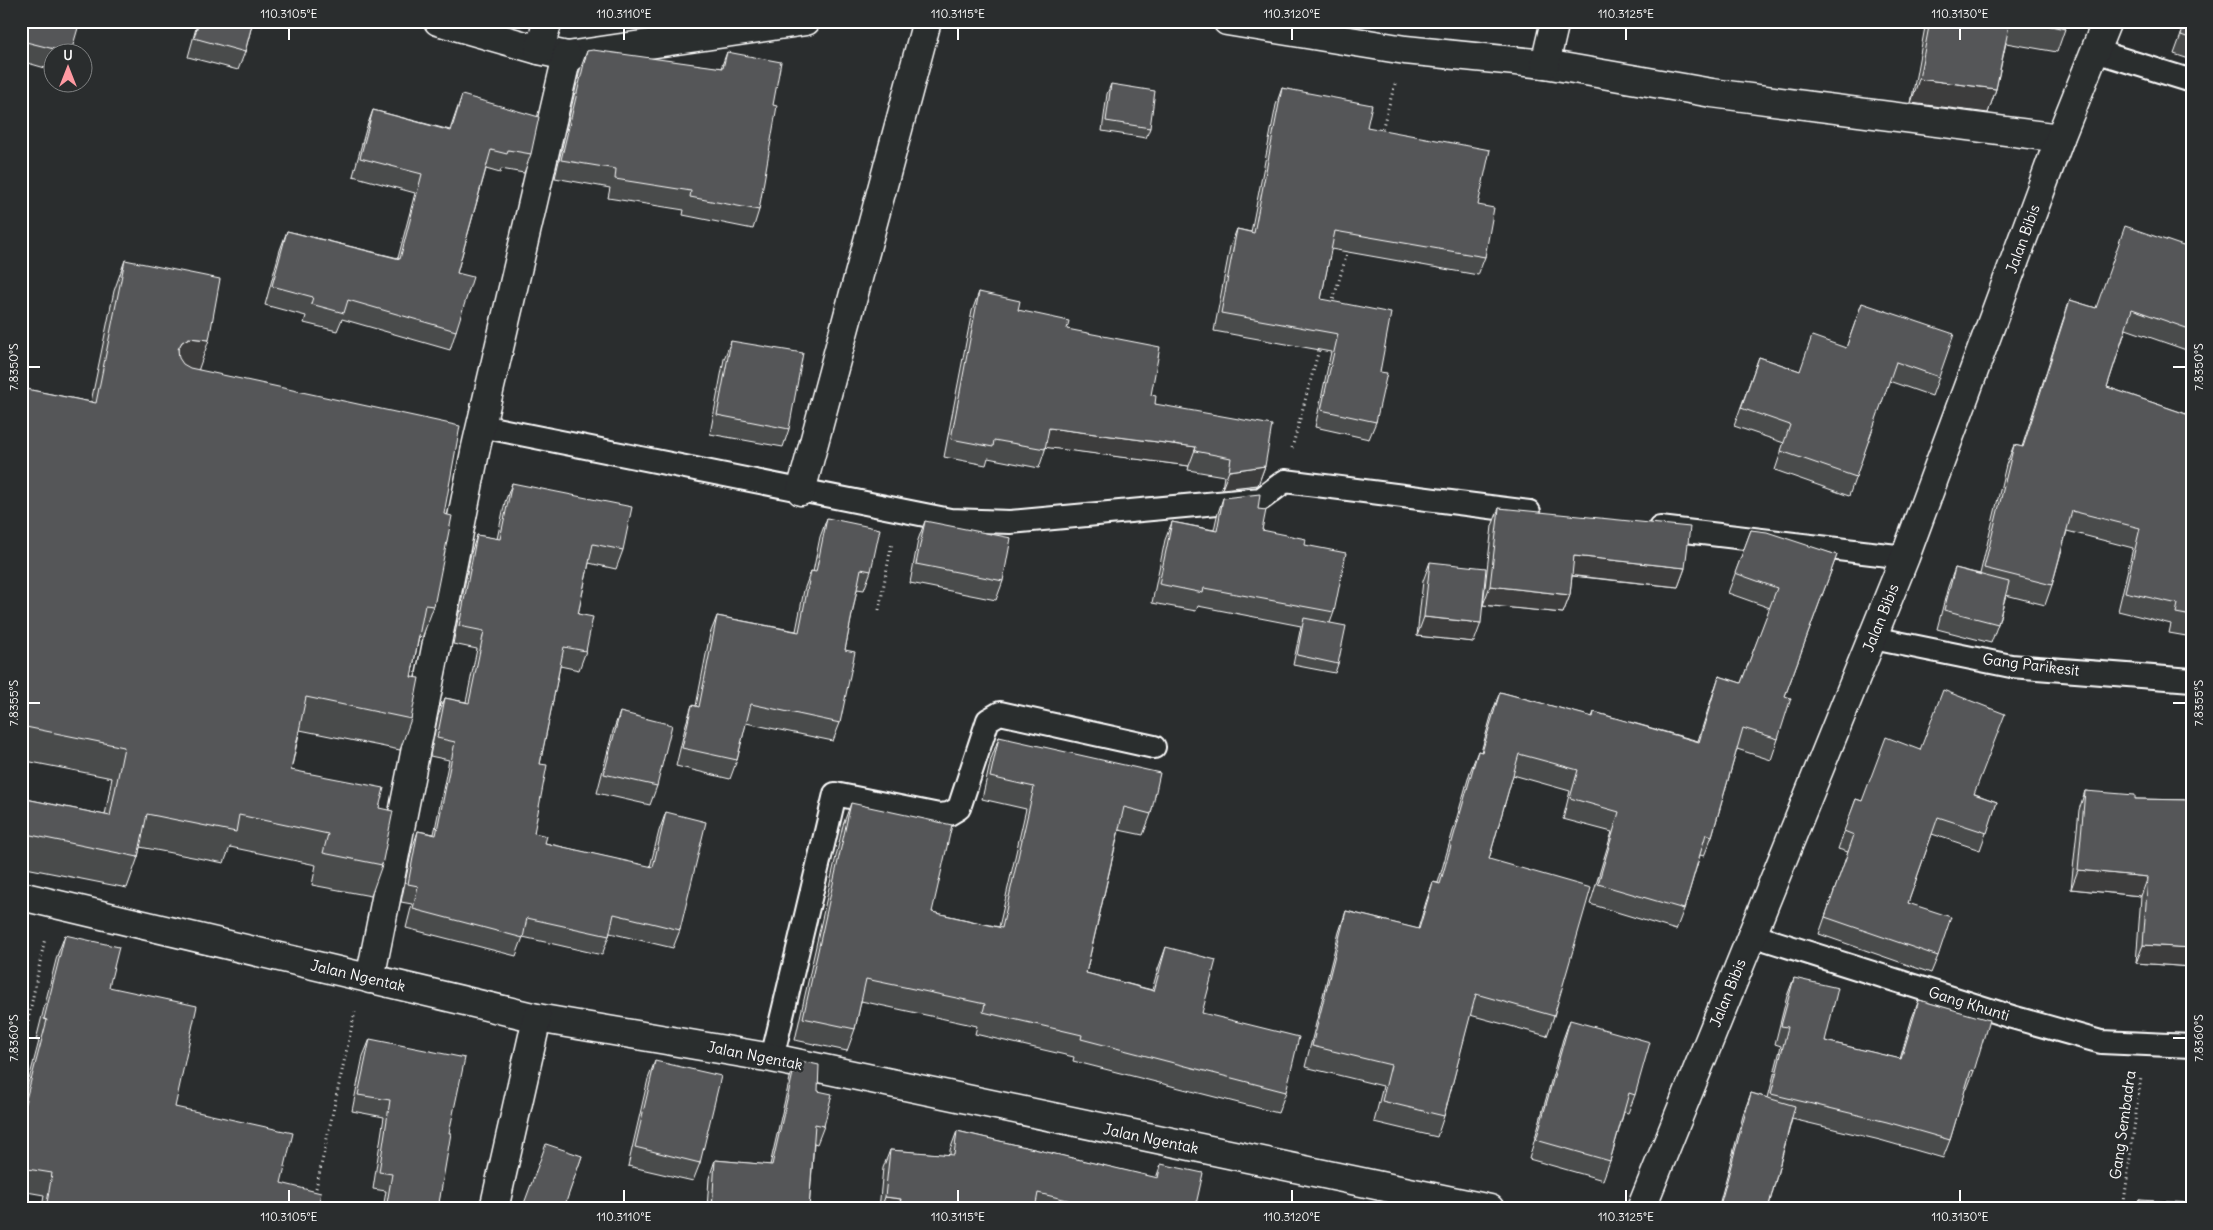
<svg xmlns="http://www.w3.org/2000/svg" width="2213" height="1230" font-family="Delius,sans-serif">
<style>
.lines{fill:none;stroke-linecap:round;stroke-linejoin:round}
.service-casing{stroke:#fff;stroke-width:26}
.minor-casing{stroke:#fff;stroke-width:31}
.secondary-casing{stroke:#fff;stroke-width:31}
.path{stroke:#fff;stroke-width:3;stroke-dasharray:1 4;stroke-linecap:butt}
.service{stroke:#2a2d2e;stroke-width:22}
.minor{stroke:#2a2d2e;stroke-width:28}
.secondary{stroke:#2a2d2e;stroke-width:28}
.wall{fill:#494b4c;stroke:#fff}
.shaded-wall{fill:#3c3d3e;stroke:#fff}
.building{fill:#555758;stroke:#fff}
.ticks{fill:none;stroke:#fff;stroke-width:2}
.labels{text-anchor:middle;stroke-width:5;stroke-linejoin:round;paint-order:stroke}
.street-label{font-size:15px;fill:#fff;stroke:#2a2d2e}
.neatline{fill:none;stroke:#fff;stroke-width:2}
.ticks-label{font-size:12px;text-anchor:middle;fill:#fff}
</style>
<rect width="100%" height="100%" fill="#2a2d2e"/>
<filter id="ink" filterUnits="userSpaceOnUse"><feTurbulence type="fractalNoise" baseFrequency=".02" numOctaves="2"/><feDisplacementMap in="SourceGraphic" scale="10" xChannelSelector="R" yChannelSelector="G"/><feConvolveMatrix kernelMatrix="1 2 1 2 8 2 1 2 1" color-interpolation-filters="sRGB"/></filter>
<g filter="url(#ink)">
<g class="lines">
<g class="service-casing">
<g id="service">
<polyline points="2095,51 2192,81"/>
<polyline points="481,426 950,520 1010,522 1261,499 1285,481 1529,512"/>
<polyline points="1660,528 1905,557"/>
<polyline points="1873,638 2011,666 2192,680"/>
<polyline points="1752,935 2012,1017 2101,1042 2192,1046"/>
<polyline points="772,1058 835,794 939,815 949,814 959,808 988,720 1000,713 1154,747"/>
</g>
</g>
<g class="minor-casing">
<g id="minor">
<polyline points="438,21 539,50 567,56 806,21"/>
<polyline points="1227,21 1405,50 1545,64 1712,93 2060,138"/>
<polyline points="539,50 548,21"/>
<polyline points="1545,64 1555,21"/>
<polyline points="801,491 927,21"/>
<polyline points="21,896 537,1018 772,1058 1490,1209"/>
<polyline points="370,979 476,447 567,56"/>
<polyline points="494,1209 537,1018"/>
</g>
</g>
<g class="secondary-casing">
<polyline id="secondary" points="1641,1209 1905,557 2060,138 2107,21"/>
</g>
<g class="path">
<polyline points="1381,133 1395,84"/>
<polyline points="1332,304 1348,250"/>
<polyline points="1292,448 1320,346"/>
<polyline points="879,610 892,542"/>
<polyline points="21,1055 45,938"/>
<polyline points="315,1193 355,1012"/>
<polyline points="2123,1209 2141,1077"/>
</g>
<use href="#service" class="service"/>
<use href="#minor" class="minor"/>
<use href="#secondary" class="secondary"/>
</g>
<g class="wall">
<polygon points="21,21 71,52 52,52 52,70 21,61"/>
<polygon points="198,21 253,21 245,52 238,70 188,57"/>
<polygon points="1905,21 2067,21 2065,29 2057,52 2006,43 1996,89 1988,113 1911,103 1925,27 1905,23"/>
<polygon points="2186,21 2192,21 2192,60 2174,54"/>
<polygon points="587,51 721,68 727,52 773,105 759,210 753,229 683,215 684,210 608,198 610,188 555,178 580,70"/>
<polygon points="1111,84 1150,128 1146,138 1102,131 1107,94"/>
<polygon points="1282,88 1367,127 1478,205 1485,257 1478,275 1331,249 1321,299 1380,372 1376,422 1369,439 1315,427 1331,352 1214,331 1230,247 1237,229 1251,232 1276,105"/>
<polygon points="462,95 531,154 524,173 501,169 500,173 486,169 457,273 456,331 450,350 342,319 337,331 304,323 306,316 265,305 280,250 287,231 398,258 415,193 353,176 366,129 373,110 450,130"/>
<polygon points="2192,249 2192,352 2126,329 2107,387 2192,416 2192,637 2169,633 2171,624 2118,611 2133,548 2067,531 2052,585 2045,605 2006,595 1998,624 1991,643 1937,629 1948,587 1955,568 1980,574 2006,465 2014,445 2022,447 2063,320 2070,300 2096,308"/>
<polygon points="125,260 199,370 444,514 434,606 422,638 419,637 411,677 411,719 400,750 300,730 291,770 379,808 382,865 371,896 312,885 316,865 230,847 224,863 140,847 138,857 127,888 21,867 21,798 105,815 112,778 21,760 21,388 91,402 114,291"/>
<polygon points="979,292 1018,310 1067,329 1151,395 1155,404 1265,466 1258,485 1222,489 1224,476 1188,470 1189,466 1046,447 1039,468 988,458 986,465 944,457 972,311"/>
<polygon points="1862,303 1939,377 1932,396 1889,381 1849,496 1775,470 1784,443 1734,426 1759,357 1800,371 1846,348"/>
<polygon points="731,341 789,429 783,447 710,434 724,359"/>
<polygon points="512,483 623,550 616,569 589,563 578,614 586,651 579,670 560,666 540,764 534,833 545,843 650,867 659,831 666,812 680,930 673,948 610,933 602,955 523,937 516,956 406,928 412,904 401,902 412,849 418,831 434,834 449,760 430,756 438,716 445,698 466,702 477,649 453,644 471,553 477,535 497,539 505,502"/>
<polygon points="1223,498 1258,509 1262,530 1305,545 1334,612 1330,623 1338,664 1335,673 1293,665 1301,626 1198,606 1196,611 1152,603 1165,540 1172,522 1214,530 1217,516"/>
<polygon points="1499,508 1685,568 1678,587 1572,576 1570,595 1563,613 1483,605 1492,526"/>
<polygon points="827,518 871,571 864,590 857,589 845,650 840,723 833,741 746,723 737,760 730,779 676,766 686,724 692,705 696,706 710,634 717,616 796,631 804,590 811,571 813,572 820,537"/>
<polygon points="925,521 1003,581 996,600 910,583 918,540"/>
<polygon points="1751,530 1837,555 1785,696 1778,739 1771,760 1737,749 1712,836 1704,856 1700,855 1684,909 1676,930 1590,904 1612,832 1563,819 1570,791 1513,775 1489,859 1554,1016 1547,1036 1470,1015 1444,1116 1437,1137 1374,1122 1383,1086 1305,1067 1339,932 1346,911 1418,929 1426,902 1433,882 1438,883 1470,772 1478,751 1481,752 1492,713 1500,692 1592,717 1594,712 1698,741 1712,697 1719,676 1741,683 1770,608 1728,593"/>
<polygon points="1430,562 1474,642 1417,636 1423,581"/>
<polygon points="620,712 657,786 650,805 597,793 613,731"/>
<polygon points="999,737 1151,814 1143,835 1119,830 1086,973 1152,990 1158,969 1166,947 1202,1013 1286,1092 1278,1113 1073,1061 1074,1057 975,1034 977,1026 861,1001 855,1029 847,1051 795,1040 843,825 851,803 932,912 999,927 1026,809 982,799 991,759"/>
<polygon points="2085,791 2135,799 2192,800 2192,967 2136,963 2141,896 2071,889 2079,810"/>
<polygon points="1975,794 1997,802 1980,850 1932,834 1908,903 1938,956 1931,973 1819,934 1848,852 1838,849 1856,799 1862,801"/>
<polygon points="65,935 109,987 175,1107 317,1209 42,1209 44,1195 21,1191 21,1110 39,1041 36,1040 57,956"/>
<polygon points="1794,978 1825,1041 1900,1059 1912,1018 1919,1000 1974,1071 1967,1089 1965,1089 1950,1140 1943,1158 1880,1140 1792,1119 1768,1209 1718,1209 1744,1112 1751,1093 1768,1098 1781,1046 1775,1044 1787,996"/>
<polygon points="1570,1020 1635,1095 1628,1113 1624,1112 1610,1161 1603,1180 1529,1159 1563,1039"/>
<polygon points="370,1039 449,1133 438,1209 383,1209 386,1191 373,1189 384,1117 352,1111 363,1056"/>
<polygon points="796,1060 818,1091 824,1126 817,1144 814,1143 809,1209 707,1209 709,1178 715,1160 770,1165 790,1078"/>
<polygon points="655,1061 700,1163 693,1181 628,1166 648,1079"/>
<polygon points="957,1131 1156,1178 1161,1164 1195,1209 879,1209 883,1168 890,1150 950,1155 950,1150"/>
<polygon points="582,1156 563,1209 522,1209"/>
<polygon points="2139,1200 2192,1209 2135,1209"/>
</g>
<g class="shaded-wall">
<polygon points="1919,79 1996,89 1988,113 1911,103"/>
<polygon points="189,338 209,340 198,371 178,369 178,349 182,342"/>
<polygon points="1049,428 1196,447 1189,466 1043,447"/>
<polygon points="1265,466 1258,485 1222,489 1229,471"/>
<polygon points="1574,556 1685,568 1678,587 1567,575"/>
<polygon points="1490,586 1570,595 1563,613 1483,605"/>
<polygon points="1424,617 1481,623 1474,642 1417,636"/>
<polygon points="2078,870 2148,877 2141,896 2071,889"/>
<polygon points="2143,945 2192,948 2192,967 2136,963"/>
<polygon points="885,1197 901,1199 897,1209 881,1209"/>
</g>
<g class="building">
<polygon points="21,21 80,21 71,52 66,52 22,41 21,42"/>
<polygon points="199,21 253,21 245,52 194,38"/>
<polygon points="1930,21 2010,21 1996,89 1919,79"/>
<polygon points="2027,21 2067,21 2065,29"/>
<polygon points="2186,21 2192,21 2192,39 2181,35"/>
<polygon points="593,50 723,68 727,52 781,62 773,105 777,106 759,210 690,197 691,191 615,179 616,169 561,160 587,51"/>
<polygon points="1111,84 1155,91 1150,128 1106,121"/>
<polygon points="1282,88 1372,105 1367,127 1490,150 1478,205 1494,208 1485,257 1335,231 1321,299 1391,313 1380,372 1387,373 1376,422 1321,410 1338,334 1221,313 1237,229 1254,233"/>
<polygon points="462,95 539,117 531,154 508,150 507,154 491,150 457,273 473,277 456,331 348,300 344,313 311,304 313,297 272,286 287,231 400,259 422,174 360,158 373,110 451,131"/>
<polygon points="2125,226 2192,249 2192,330 2132,309 2107,387 2192,416 2192,616 2176,613 2178,604 2125,592 2140,528 2072,511 2052,585 1984,568 2014,445 2023,447 2070,300 2096,308"/>
<polygon points="125,260 220,279 209,340 189,338 182,342 178,349 179,358 183,364 190,368 460,426 444,514 452,516 434,606 425,605 411,677 419,678 411,719 306,697 291,770 384,788 379,808 393,811 382,865 323,853 328,834 239,815 236,832 147,814 138,857 21,833 21,798 110,816 124,747 21,726 21,388 96,403"/>
<polygon points="979,292 1020,301 1018,310 1069,321 1067,329 1160,347 1151,395 1156,396 1155,404 1272,425 1265,466 1229,471 1231,458 1195,451 1196,447 1049,428 1045,449 994,440 993,447 951,439"/>
<polygon points="1862,303 1954,334 1939,377 1896,362 1856,477 1781,451 1790,425 1741,408 1759,357 1800,371 1812,336 1846,348"/>
<polygon points="731,341 803,353 789,429 717,415"/>
<polygon points="512,483 632,507 623,550 593,544 578,614 593,617 586,651 564,647 540,764 547,765 534,833 547,836 545,843 653,867 666,812 706,822 680,930 614,914 609,936 527,918 523,938 413,909 418,886 408,884 418,831 436,835 455,742 437,738 445,698 469,703 484,631 459,626 477,535 500,539"/>
<polygon points="1260,494 1258,509 1266,510 1262,530 1306,539 1305,545 1346,553 1334,612 1204,588 1203,593 1159,584 1172,522 1217,531 1223,498"/>
<polygon points="1499,508 1690,527 1685,568 1574,556 1570,595 1490,586"/>
<polygon points="827,518 880,529 871,571 861,569 845,650 855,652 840,723 751,704 737,760 682,748 692,705 699,707 717,616 799,632 811,571 816,572"/>
<polygon points="925,521 1011,538 1003,581 916,564"/>
<polygon points="1751,530 1767,532 1837,555 1785,696 1791,698 1778,739 1743,728 1712,836 1706,834 1684,909 1598,884 1619,812 1570,798 1578,770 1519,754 1489,859 1591,888 1554,1016 1476,994 1444,1116 1382,1101 1391,1065 1312,1046 1346,911 1419,929 1433,882 1440,884 1478,751 1482,752 1500,692 1593,717 1594,712 1699,742 1719,676 1741,683 1777,588 1735,573"/>
<polygon points="1430,562 1486,568 1481,623 1424,617"/>
<polygon points="1955,568 2009,582 1998,624 1944,610"/>
<polygon points="1304,618 1346,626 1338,664 1297,655"/>
<polygon points="1943,690 2005,714 1974,794 1997,802 1987,833 1938,817 1908,903 1951,917 1938,956 1825,917 1854,835 1844,831 1856,799 1862,801 1886,737 1920,750"/>
<polygon points="620,712 672,725 657,786 604,774"/>
<polygon points="999,737 1160,773 1151,814 1124,807 1086,973 1154,991 1166,947 1216,960 1202,1013 1299,1037 1286,1092 1081,1039 1082,1035 983,1012 985,1004 866,979 855,1029 803,1018 851,803 952,825 932,912 1002,928 1034,787 990,777"/>
<polygon points="2085,791 2135,795 2135,799 2192,800 2192,948 2143,945 2148,877 2078,870"/>
<polygon points="65,935 119,947 109,987 197,1006 175,1107 293,1133 281,1183 321,1193 317,1209 46,1209 52,1173 21,1168 21,1118 47,1020 44,1019"/>
<polygon points="1794,978 1838,988 1825,1041 1901,1059 1919,1000 1989,1020 1974,1071 1971,1070 1950,1140 1887,1122 1771,1094 1788,1027 1781,1026"/>
<polygon points="1570,1020 1650,1042 1635,1095 1629,1093 1610,1161 1536,1140"/>
<polygon points="370,1039 465,1058 449,1133 451,1133 438,1209 386,1209 392,1174 379,1172 390,1100 358,1095"/>
<polygon points="796,1060 819,1065 818,1091 832,1094 824,1126 815,1124 809,1209 712,1209 715,1160 772,1165"/>
<polygon points="655,1061 721,1076 700,1163 635,1147"/>
<polygon points="1751,1093 1795,1106 1768,1209 1719,1209"/>
<polygon points="957,1131 1158,1178 1161,1164 1203,1173 1195,1209 1105,1209 1038,1193 1035,1209 899,1209 901,1199 885,1197 890,1150 954,1155"/>
<polygon points="546,1144 582,1156 565,1205 560,1203 558,1209 522,1209"/>
<polygon points="2139,1200 2192,1203 2192,1209 2138,1209"/>
</g>
</g>
<path class="ticks" d="M289,28V40M624,28V40M958,28V40M1292,28V40M1626,28V40M1960,28V40M28,367H40M2173,367H2186M28,703H40M2173,703H2186M28,1038H40M2173,1038H2186M289,1190V1202M624,1190V1202M958,1190V1202M1292,1190V1202M1626,1190V1202M1960,1190V1202"/>
<g class="labels">
<g class="street-label">
<text transform="translate(2023 239) rotate(-70)" y="5">Jalan Bibis</text>
<text transform="translate(1881 618) rotate(-68)" y="5">Jalan Bibis</text>
<text transform="translate(2031 665) rotate(7)" y="5">Gang Parikesit</text>
<text transform="translate(358 976) rotate(13)" y="5">Jalan Ngentak</text>
<text transform="translate(1728 993) rotate(-68)" y="5">Jalan Bibis</text>
<text transform="translate(1969 1004) rotate(17)" y="5">Gang Khunti</text>
<text transform="translate(755 1056) rotate(11)" y="5">Jalan Ngentak</text>
<text transform="translate(2123 1125) rotate(-82)" y="5">Gang Sembadra</text>
<text transform="translate(1151 1139) rotate(12)" y="5">Jalan Ngentak</text>
</g>
</g>
<rect width="2213" height="1230" fill="none" stroke="#2a2d2e" stroke-width="55"/>
<g transform="translate(68 68)"><circle r="24" fill="#2a2d2e" stroke="#7f8182"/>
<path d="M0-4L9 19L0 12L-9 19Z" fill="#ff9aa2"/>
<text y="-8" font-size="14" font-weight="bold" text-anchor="middle" fill="#ffffff">U</text>
</g>
<rect x="28" y="28" width="2158" height="1174" class="neatline"/>
<g class="ticks-label">
<text x="289" y="18">110.3105°E</text>
<text x="624" y="18">110.3110°E</text>
<text x="958" y="18">110.3115°E</text>
<text x="1292" y="18">110.3120°E</text>
<text x="1626" y="18">110.3125°E</text>
<text x="1960" y="18">110.3130°E</text>
<text transform="translate(14 367) rotate(-90)" y="4">7.8350°S</text>
<text transform="translate(2199 367) rotate(-90)" y="4">7.8350°S</text>
<text transform="translate(14 703) rotate(-90)" y="4">7.8355°S</text>
<text transform="translate(2199 703) rotate(-90)" y="4">7.8355°S</text>
<text transform="translate(14 1038) rotate(-90)" y="4">7.8360°S</text>
<text transform="translate(2199 1038) rotate(-90)" y="4">7.8360°S</text>
<text x="289" y="1221">110.3105°E</text>
<text x="624" y="1221">110.3110°E</text>
<text x="958" y="1221">110.3115°E</text>
<text x="1292" y="1221">110.3120°E</text>
<text x="1626" y="1221">110.3125°E</text>
<text x="1960" y="1221">110.3130°E</text>
</g>
</svg>
